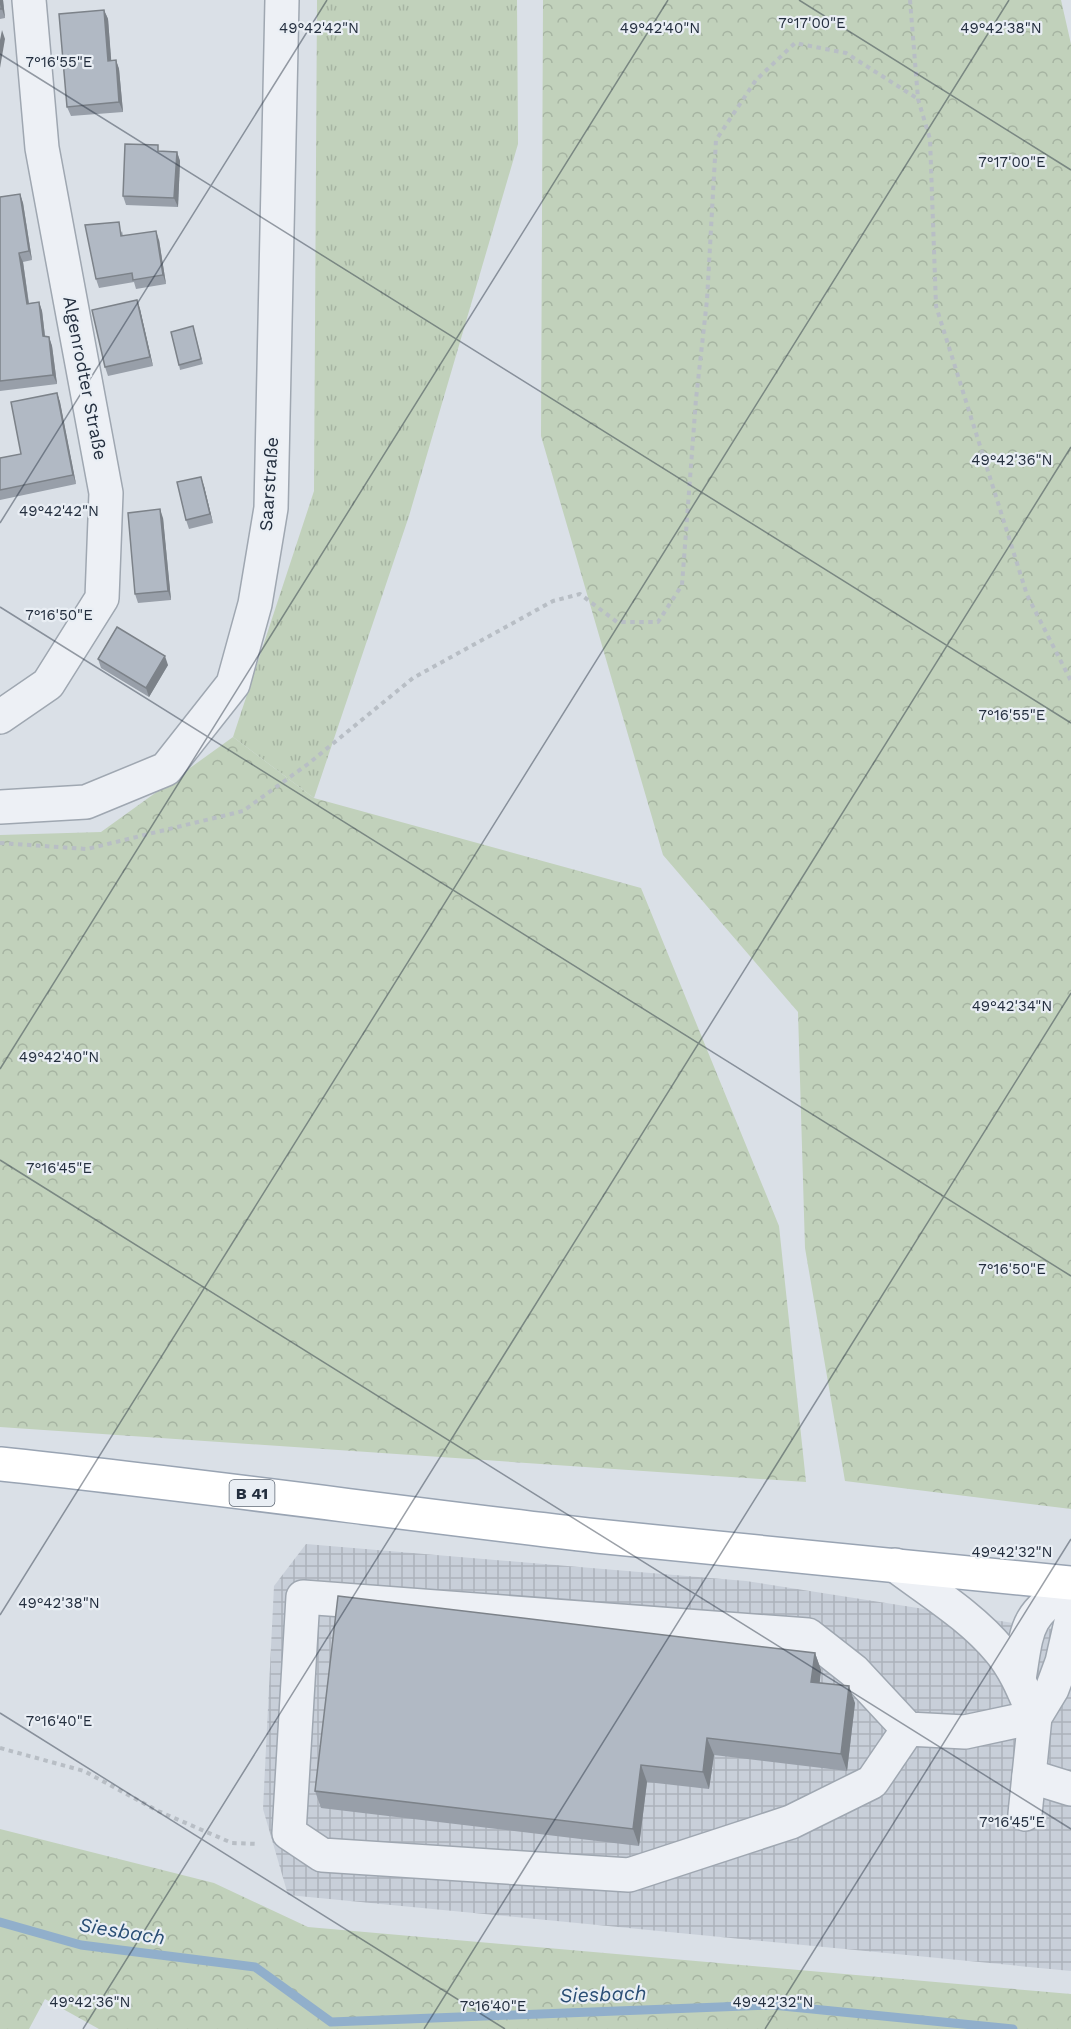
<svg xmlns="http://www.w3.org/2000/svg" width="1071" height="2029" font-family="'Work Sans',sans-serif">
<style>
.industrial{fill:url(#industrial-grid)}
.grass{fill:url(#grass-tufts)}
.forest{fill:url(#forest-crowns)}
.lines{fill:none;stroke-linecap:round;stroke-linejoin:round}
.stream{stroke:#91afcb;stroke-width:9}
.minor-casing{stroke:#9fa7b1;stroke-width:36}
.major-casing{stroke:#99a4b3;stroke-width:36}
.path{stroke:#b8bec5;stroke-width:4;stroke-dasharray:4.5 4.5;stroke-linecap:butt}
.minor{stroke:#edf0f5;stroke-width:33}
.major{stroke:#fff;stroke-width:33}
.wall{fill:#989fa9}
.shaded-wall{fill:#7c8289}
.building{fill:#b1b9c4;stroke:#7c8289;stroke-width:1.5}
.ticks{fill:none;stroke:#232e3e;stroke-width:1.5;stroke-opacity:0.45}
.labels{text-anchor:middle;stroke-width:4.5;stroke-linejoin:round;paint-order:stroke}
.shield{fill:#e9eef4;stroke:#5e6875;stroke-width:1.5}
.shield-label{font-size:16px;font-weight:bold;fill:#232e3e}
.street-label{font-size:18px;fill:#232e3e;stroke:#e9eef4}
.water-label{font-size:20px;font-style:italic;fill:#2a4e75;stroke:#e9eef4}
.ticks-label{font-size:15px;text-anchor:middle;fill:#232e3e;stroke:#e9eef4;stroke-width:4.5;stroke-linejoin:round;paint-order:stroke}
</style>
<defs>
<pattern id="industrial-grid" width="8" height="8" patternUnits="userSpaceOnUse" patternTransform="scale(1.5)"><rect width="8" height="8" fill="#c8cfd9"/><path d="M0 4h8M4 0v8" fill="none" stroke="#acb2bb"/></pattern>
<pattern id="grass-tufts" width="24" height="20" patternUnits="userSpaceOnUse" patternTransform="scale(1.5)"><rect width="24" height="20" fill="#c1d1bb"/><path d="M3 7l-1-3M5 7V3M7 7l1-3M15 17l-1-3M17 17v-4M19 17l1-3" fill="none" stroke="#a6b4a2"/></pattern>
<pattern id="forest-crowns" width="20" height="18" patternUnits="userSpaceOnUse" patternTransform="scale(1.5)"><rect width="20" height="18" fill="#c1d1bb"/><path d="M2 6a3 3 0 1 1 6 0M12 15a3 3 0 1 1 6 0" fill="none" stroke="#a6b4a2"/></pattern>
</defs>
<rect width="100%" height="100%" fill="#dae0e7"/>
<polygon class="industrial" points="306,1544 746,1581 1071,1632 1071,1971 288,1895 263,1809 274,1586"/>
<polygon class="grass" points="317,0 517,0 518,144 409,516 314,798 233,737 314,491"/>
<g class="forest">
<polygon points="543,0 1061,0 1071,44 1071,1509 845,1481 805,1248 798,1012 663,855 541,436"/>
<polygon points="233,737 314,798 641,888 779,1226 806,1482 0,1427 0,835 101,832"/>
<polygon points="0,1829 214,1883 308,1927 1071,1994 1071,2029 99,2029 45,1999 29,2029 0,2029"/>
</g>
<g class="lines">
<polyline class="stream" points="0,1922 81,1945 255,1967 331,2022 772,2005 1013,2029"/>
<g class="minor-casing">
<g id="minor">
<polyline points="0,717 48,684 102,598 106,493 42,148 29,0"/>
<polyline points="0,807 86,802 166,769 233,684 255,604 271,508 282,0"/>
<path d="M895,1565C931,1592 972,1617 1000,1651C1016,1670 1025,1694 1035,1717"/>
<path d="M1019,1679C1027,1632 1024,1613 1071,1588"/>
<polyline points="908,1729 872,1782 791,1822 629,1875 322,1855 289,1833 303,1597 808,1635 854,1671 908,1729 965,1732 1035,1717"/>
<polyline points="1029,1776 1071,1789"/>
<polyline points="1025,1814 1035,1717 1052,1689 1062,1662 1071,1622"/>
</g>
</g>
<g class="major-casing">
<path id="major" d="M0,1464C199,1485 398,1513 597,1536C755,1553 913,1567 1071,1583"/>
</g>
<g class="path">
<polyline points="910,0 918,99 930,139 936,306 1027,595 1071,681"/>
<polyline points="0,843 87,849 243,811 308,764 413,678 553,601 580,594 617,622 658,622 682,585 696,399 707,300 716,140 756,80 795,43 846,53 918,99"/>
<polyline points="0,1748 84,1771 158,1811 232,1843 258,1844"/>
</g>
<use href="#minor" class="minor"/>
<use href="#major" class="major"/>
</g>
<g class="wall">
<polygon points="0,0 3,0 5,18 0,19"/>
<polygon points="104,10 108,19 111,60 116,60 119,69 123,112 71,116 67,107"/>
<polygon points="160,151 177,152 180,161 178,207 126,205 123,196"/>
<polygon points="20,194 23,203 32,260 23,262 29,303 39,302 42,311 45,336 49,337 52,346 57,384 0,391 0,197"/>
<polygon points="122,231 123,236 159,240 166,284 136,289 134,282 99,288 96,279"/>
<polygon points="140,309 153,366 108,376 105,367"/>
<polygon points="193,326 203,364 180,370 179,365"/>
<polygon points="57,393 60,402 76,484 0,500 0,458 21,454"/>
<polygon points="204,486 213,523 189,529 186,520"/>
<polygon points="163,518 171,600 138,603 135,594"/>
<polygon points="98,659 168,665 149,697 101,668"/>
<polygon points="815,1653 821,1670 819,1683 855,1703 847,1771 714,1755 709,1789 647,1782 639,1846 321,1808 315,1791"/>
</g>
<g class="shaded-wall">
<polygon points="1,0 3,0 5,18 2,9"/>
<polygon points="104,10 108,19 112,70 108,61"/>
<polygon points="2,30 5,39 0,68 0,40"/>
<polygon points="116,60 119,69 123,112 119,102"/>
<polygon points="177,152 180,161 178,207 174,198"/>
<polygon points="20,194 23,203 32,260 29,251"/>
<polygon points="156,231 159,240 166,284 163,275"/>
<polygon points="19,253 23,262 30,313 27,304"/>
<polygon points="137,300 140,309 153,366 150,357"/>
<polygon points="39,302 42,311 46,345 43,336"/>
<polygon points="49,337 52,346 57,384 53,375"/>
<polygon points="57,393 60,402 76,484 73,475"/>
<polygon points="201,477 204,486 213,523 210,514"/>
<polygon points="160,509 163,518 171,600 168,591"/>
<polygon points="165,656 168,665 149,697 146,688"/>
<polygon points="815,1653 821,1670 818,1699 811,1682"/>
<polygon points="849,1686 855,1703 847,1771 841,1754"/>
<polygon points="707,1738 714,1755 709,1789 703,1772"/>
<polygon points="641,1765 647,1782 639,1846 633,1829"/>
</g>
<g class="building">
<polygon points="0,0 1,0 2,9 0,9"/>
<polygon points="104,10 108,61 116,60 119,102 67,107 59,14"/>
<polygon points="125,144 158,145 158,151 177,152 174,198 123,196"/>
<polygon points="20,194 29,251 19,253 27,304 39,302 43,336 49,337 53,375 0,381 0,197"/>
<polygon points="119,222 121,236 156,231 163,275 133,280 132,273 96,279 85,225"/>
<polygon points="137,300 150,357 105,367 92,310"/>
<polygon points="193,326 201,359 179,365 171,332"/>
<polygon points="57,393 73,475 0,490 0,458 21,454 11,402"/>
<polygon points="201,477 210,514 186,520 177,482"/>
<polygon points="160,509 168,591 135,594 128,513"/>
<polygon points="117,627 165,656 146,688 98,659"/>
<polygon points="338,1596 815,1653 811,1682 849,1686 841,1754 707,1738 703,1772 641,1765 633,1829 315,1791"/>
</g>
<path class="ticks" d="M799,0L1071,170M0,54L1071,723M0,523L327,0M0,607L1071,1276M0,1069L668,0M0,1160L1071,1829M0,1615L1009,0M0,1713L505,2029M83,2029L1071,447M424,2029L1071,993M765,2029L1071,1539"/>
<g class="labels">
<rect class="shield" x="229.5" y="1480" width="45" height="26" rx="4.5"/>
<g class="shield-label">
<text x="252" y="1499">B 41</text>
</g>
<g class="street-label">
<text transform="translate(85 378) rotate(79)" y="6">Algenrodter Straße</text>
<text transform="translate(269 484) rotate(-86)" y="6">Saarstraße</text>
</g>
<g class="water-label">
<text transform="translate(122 1931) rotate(9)" y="7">Siesbach</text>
<text transform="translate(603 1994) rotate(-2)" y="7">Siesbach</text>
</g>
</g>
<g class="ticks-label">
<text x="812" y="28">7°17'00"E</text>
<text x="319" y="33">49°42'42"N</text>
<text x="660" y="33">49°42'40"N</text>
<text x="1001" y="33">49°42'38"N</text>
<text x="59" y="67">7°16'55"E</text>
<text x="1012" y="167">7°17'00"E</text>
<text x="1012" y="465">49°42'36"N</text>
<text x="59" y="516">49°42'42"N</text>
<text x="59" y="620">7°16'50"E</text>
<text x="1012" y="720">7°16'55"E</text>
<text x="1012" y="1011">49°42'34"N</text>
<text x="59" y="1062">49°42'40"N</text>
<text x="59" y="1173">7°16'45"E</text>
<text x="1012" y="1274">7°16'50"E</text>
<text x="1012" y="1557">49°42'32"N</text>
<text x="59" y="1608">49°42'38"N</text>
<text x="59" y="1726">7°16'40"E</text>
<text x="1012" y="1827">7°16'45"E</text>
<text x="90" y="2007">49°42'36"N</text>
<text x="773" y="2007">49°42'32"N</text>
<text x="493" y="2011">7°16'40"E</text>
</g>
</svg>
